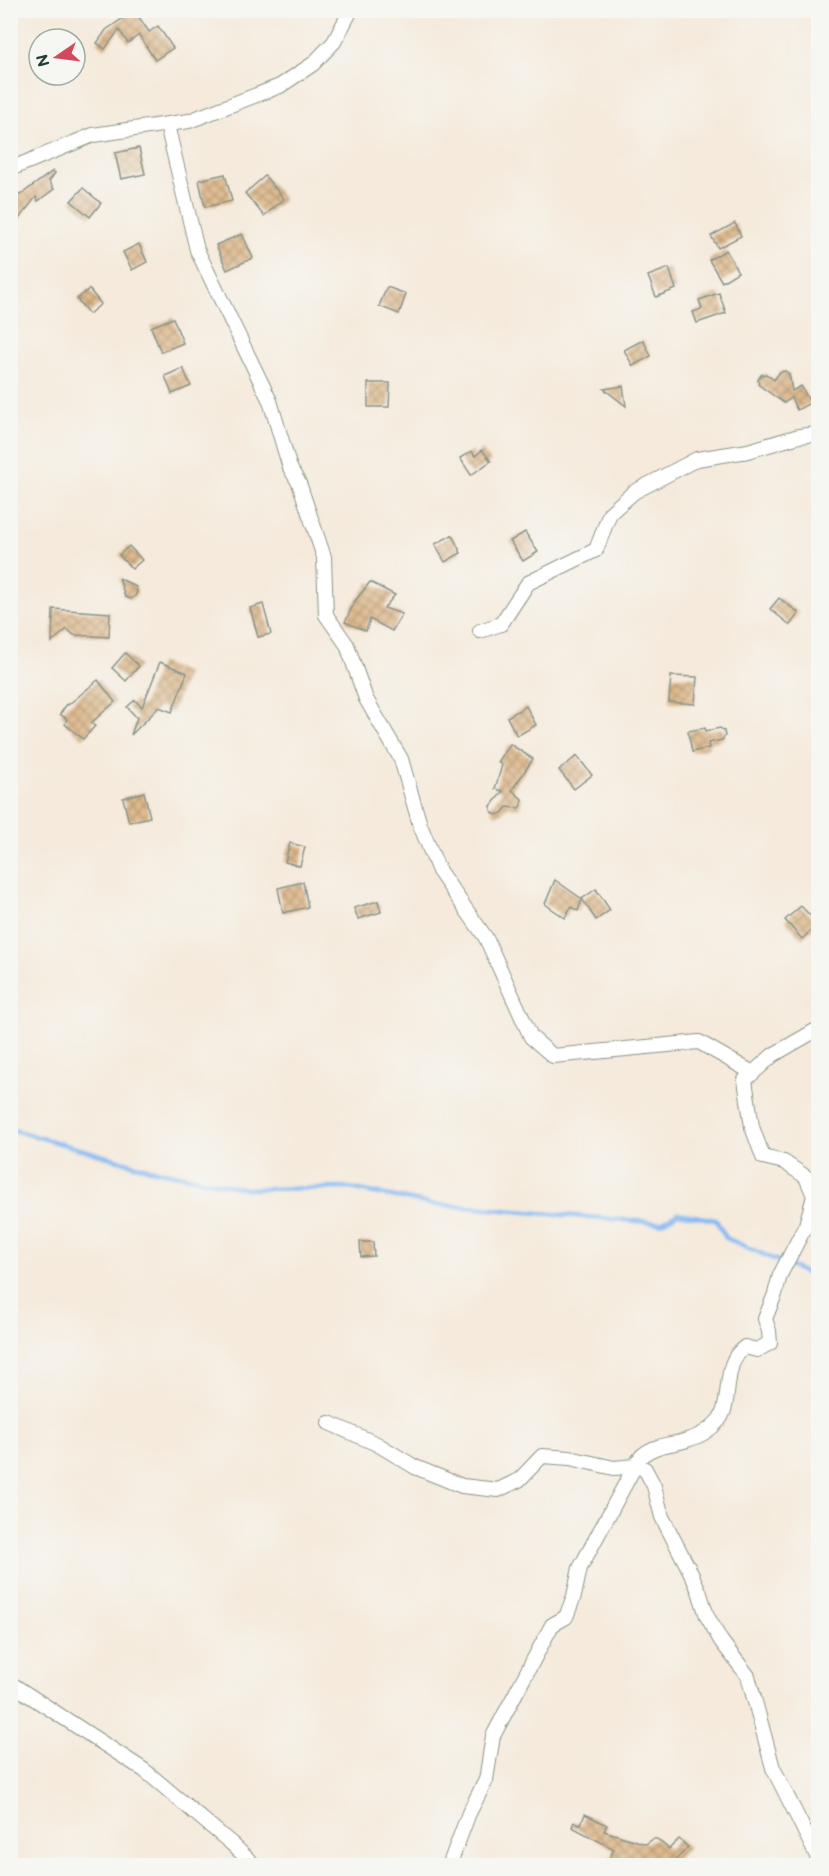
<svg xmlns="http://www.w3.org/2000/svg" width="829" height="1876" font-family="'Balsamiq Sans',sans-serif">
<style>
.lines{fill:none;stroke-linecap:round;stroke-linejoin:round}
.stream{stroke:#83b8f2;stroke-width:4.5}
.building{fill:url(#building-cross-hatch)}
.minor-casing{stroke:#8a9488;stroke-width:16}
.minor{stroke:#fff;stroke-width:14}
</style>
<defs>
<pattern id="building-cross-hatch" width="8" height="8" patternUnits="userSpaceOnUse" patternTransform="scale(1.5)"><rect width="8" height="8" fill="#deb98d"/><path d="M0 0l8 8M0 8l8-8" fill="none" stroke="#b39874"/></pattern>
</defs>
<rect width="100%" height="100%" fill="#f6f6f2"/>
<filter id="ink" filterUnits="userSpaceOnUse"><feTurbulence type="fractalNoise" baseFrequency=".0167" numOctaves="2"/><feDisplacementMap in="SourceGraphic" scale="12" xChannelSelector="R" yChannelSelector="G"/><feConvolveMatrix kernelMatrix="1 2 1 2 8 2 1 2 1" color-interpolation-filters="sRGB"/></filter>
<filter id="wash" filterUnits="userSpaceOnUse"><feTurbulence type="fractalNoise" baseFrequency=".008" numOctaves="4" result="noise"/><feDisplacementMap in="SourceGraphic" scale="24" xChannelSelector="R" yChannelSelector="G"/><feGaussianBlur stdDeviation="1.35" result="paint"/><feColorMatrix in="noise" values="0 0 0 0 0 0 0 0 0 0 0 0 0 0 0 0 0 1.4 0 .05"/><feComposite in="paint" operator="in"/></filter>
<g filter="url(#wash)">
<rect width="100%" height="100%" fill="#f5eadb"/>
<g class="lines">
<g class="stream">
<polyline points="10,1129 150,1169 247,1189 349,1188 431,1204 661,1223 678,1213 716,1220 726,1238 808,1274 818,1267"/>
<polyline points="808,1274 818,1313"/>
</g>
</g>
<g id="blocks">
<g class="building">
<polygon points="134,10 149,32 158,26 173,48 155,60 139,35 128,43 119,30 105,49 97,43 106,30 126,16 122,11"/>
<polygon points="139,148 145,174 121,179 115,153"/>
<polygon points="53,171 55,173 49,181 54,189 38,201 36,197 18,220 10,214 10,187 20,195"/>
<polygon points="225,174 232,201 205,207 199,180"/>
<polygon points="265,176 284,199 264,216 245,193"/>
<polygon points="83,188 101,203 90,217 71,201"/>
<polygon points="735,223 741,236 718,248 711,236"/>
<polygon points="242,234 253,258 227,270 216,245"/>
<polygon points="139,244 147,262 132,270 123,252"/>
<polygon points="726,250 738,272 722,282 709,260"/>
<polygon points="669,268 676,289 656,297 648,276"/>
<polygon points="387,287 406,294 399,314 379,306"/>
<polygon points="89,289 101,304 89,314 77,299"/>
<polygon points="719,293 726,313 697,323 693,312 702,309 699,300"/>
<polygon points="173,318 183,343 161,352 151,327"/>
<polygon points="643,340 651,356 633,366 624,350"/>
<polygon points="183,368 191,386 172,394 165,376"/>
<polygon points="785,371 789,374 792,391 801,386 810,403 797,410 791,398 784,403 759,385 758,380 761,375 766,374 774,380 780,372"/>
<polygon points="368,383 390,383 389,407 368,407"/>
<polygon points="623,386 626,406 604,389"/>
<polygon points="482,450 491,461 471,475 460,458 472,451 475,456"/>
<polygon points="525,532 538,552 523,561 510,541"/>
<polygon points="452,535 461,553 445,562 435,544"/>
<polygon points="129,546 142,560 132,569 119,555"/>
<polygon points="119,578 136,587 137,592 135,596 131,599 125,597"/>
<polygon points="370,582 395,595 384,608 402,614 392,631 370,619 366,631 345,622 355,601"/>
<polygon points="779,598 799,613 790,625 770,609"/>
<polygon points="263,604 271,634 258,637 250,608"/>
<polygon points="53,609 110,613 109,637 74,635 67,629 52,642"/>
<polygon points="125,653 139,666 126,681 112,668"/>
<polygon points="160,662 187,673 172,712 159,707 131,735 137,718 127,707 135,700 142,707"/>
<polygon points="671,676 697,677 695,704 669,702"/>
<polygon points="98,680 115,702 91,723 95,726 83,739 65,724 67,719 60,714 67,704 68,705"/>
<polygon points="526,706 536,725 517,736 507,717"/>
<polygon points="705,728 706,731 720,728 724,731 725,736 722,740 708,743 709,748 692,752 688,731"/>
<polygon points="510,744 533,759 512,790 522,799 521,806 518,808 507,807 502,813 496,815 491,811 491,806 503,791 495,789 502,765 498,762"/>
<polygon points="577,756 592,775 574,789 559,770"/>
<polygon points="144,792 150,817 129,822 123,798"/>
<polygon points="290,843 305,847 300,866 285,862"/>
<polygon points="555,880 582,899 578,911 571,907 565,918 545,904"/>
<polygon points="303,882 308,907 283,913 278,888"/>
<polygon points="596,889 610,910 596,920 582,899"/>
<polygon points="378,901 381,912 358,919 354,908"/>
<polygon points="801,906 818,924 802,939 785,920"/>
<polygon points="360,1242 373,1242 374,1256 361,1257"/>
<polygon points="585,1814 607,1825 604,1831 646,1844 653,1839 657,1839 669,1849 679,1839 688,1847 670,1866 606,1866 614,1849 572,1827 574,1822 581,1824"/>
</g>
</g>
</g>
<g filter="url(#ink)">
<use href="#blocks" fill-opacity="0" stroke="#8a9488" stroke-width="1.5"/>
<g class="lines">
<g class="minor-casing">
<g id="minor">
<polyline points="167,125 197,250 270,401 290,468 299,483 324,557 326,615 347,645 366,699 401,759 420,825 439,871 486,938 531,1037 553,1056 699,1042 753,1073"/>
<polyline points="10,169 93,135 189,121 280,86 313,64 334,42 351,10"/>
<polyline points="480,631 501,624 528,583 596,550 610,513 634,492 697,459 748,451 799,436 818,434"/>
<polyline points="329,1423 377,1444 415,1467 462,1486 498,1490 519,1480 542,1456 570,1458 614,1468 635,1466 645,1469 654,1486 662,1517 690,1571 699,1591 707,1616 721,1641 748,1676 773,1768 818,1858"/>
<polyline points="10,1683 144,1770 232,1844 255,1866"/>
<path d="M449,1866L469,1813L486,1780L493,1736L552,1625L566,1617L574,1596L580,1568L635,1466C637,1463 640,1457 643,1455C656,1444 673,1445 687,1440C699,1437 711,1429 719,1420C733,1402 721,1363 745,1347L757,1350L770,1343L769,1331L765,1319L775,1294L780,1275L806,1225L814,1196L806,1177L784,1162L763,1157L752,1127L745,1080L773,1055L818,1029"/>
</g>
</g>
<use href="#minor" class="minor"/>
</g>
</g>
<rect width="829" height="1876" fill="none" stroke="#f6f6f2" stroke-width="36"/>
<g transform="translate(57 57) rotate(256)"><circle r="28" fill="#f6f6f2" stroke="#a0aca6" stroke-width="1.5"/>
<path d="M0-4.5L10 22L0 15L-10 22Z" fill="#d1495b"/>
<text y="-9" font-size="16" font-weight="bold" text-anchor="middle" fill="#1f3d34">N</text>
</g>
</svg>
